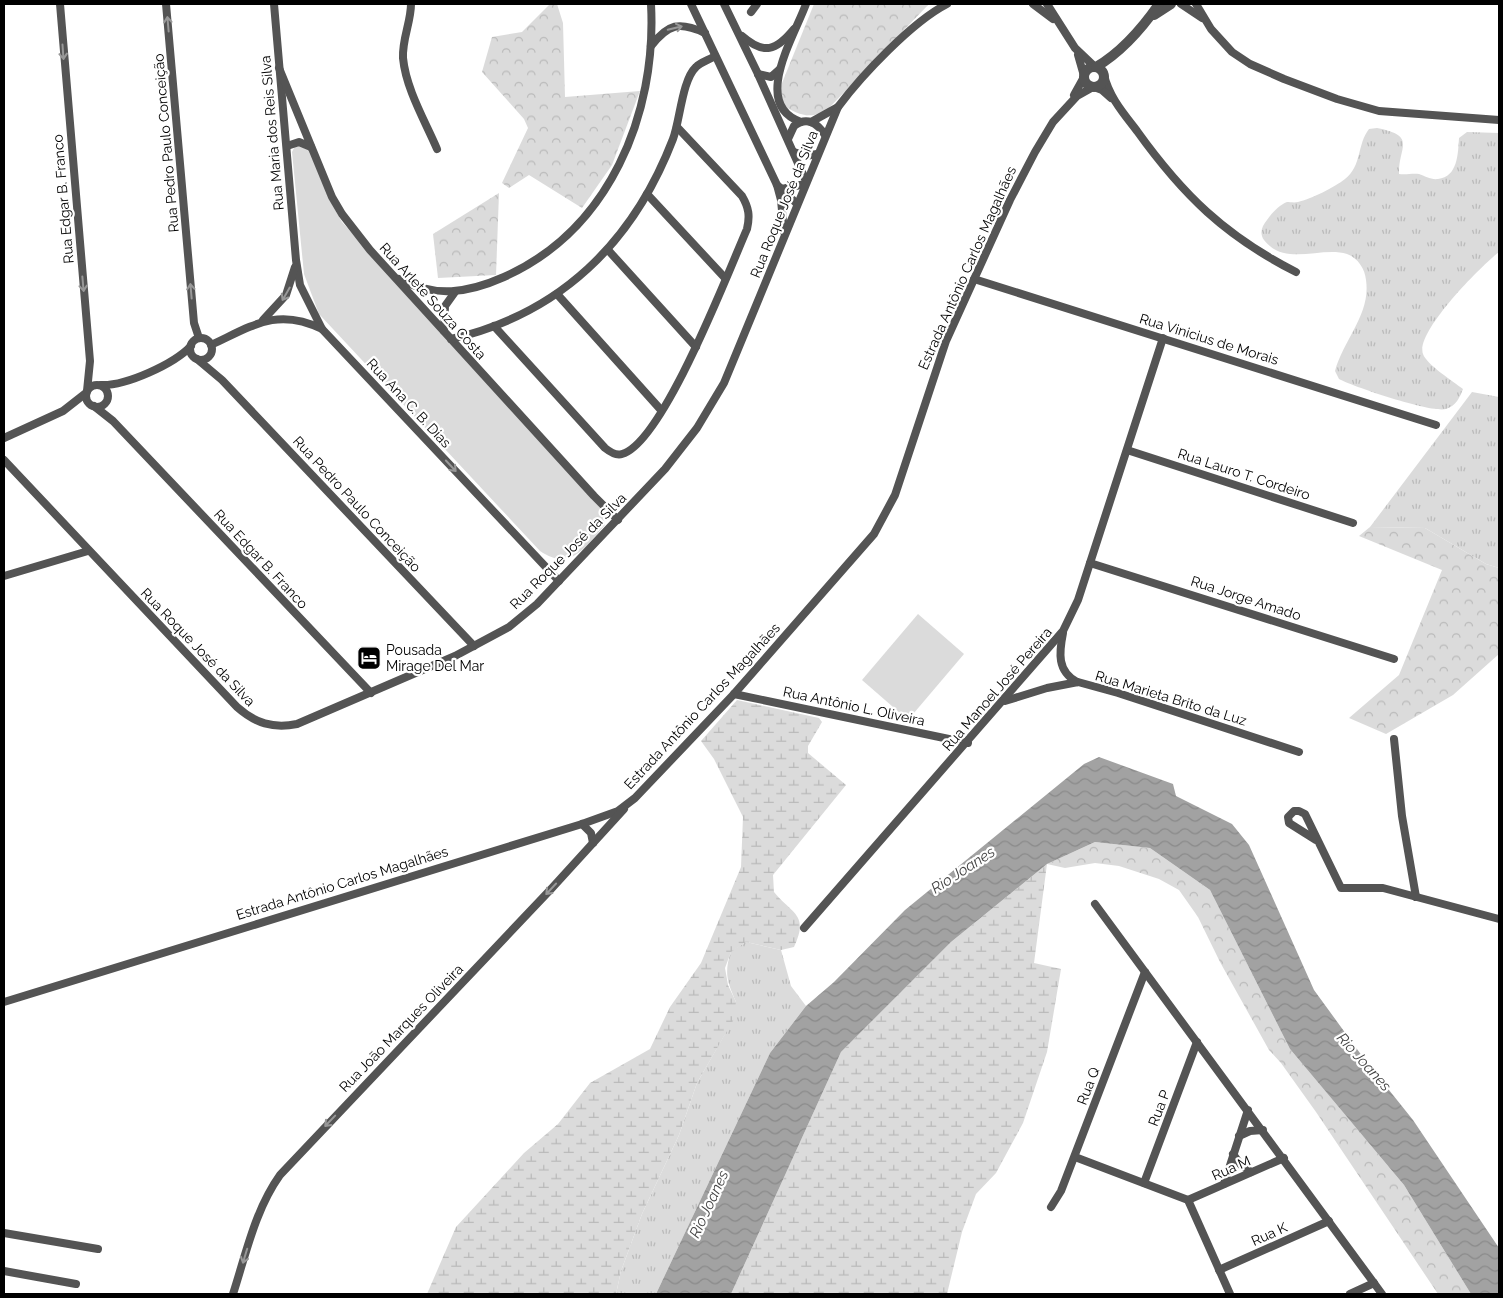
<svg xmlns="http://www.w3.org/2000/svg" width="1503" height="1298" font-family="Raleway,sans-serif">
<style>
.grass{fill:url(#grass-tufts)}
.forest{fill:url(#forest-crowns)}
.wetland{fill:url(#wetland-marsh)}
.green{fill:#dbdbdb}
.water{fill:url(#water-waves)}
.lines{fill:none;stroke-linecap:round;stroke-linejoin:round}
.minor{stroke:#545454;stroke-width:8}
.tertiary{stroke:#545454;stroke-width:10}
.oneway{stroke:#989898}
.labels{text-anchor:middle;stroke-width:4.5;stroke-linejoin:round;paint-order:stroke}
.street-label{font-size:14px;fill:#000;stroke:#fff}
.poi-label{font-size:14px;fill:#000;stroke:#fff;text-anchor:start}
.water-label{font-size:15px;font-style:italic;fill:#434343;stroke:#fff}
</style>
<defs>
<pattern id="grass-tufts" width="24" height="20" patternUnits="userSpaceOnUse" patternTransform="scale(1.25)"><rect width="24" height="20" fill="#dbdbdb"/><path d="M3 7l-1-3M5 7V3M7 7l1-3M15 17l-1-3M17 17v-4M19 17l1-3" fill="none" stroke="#bababa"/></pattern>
<pattern id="forest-crowns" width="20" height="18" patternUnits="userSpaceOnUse" patternTransform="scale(1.25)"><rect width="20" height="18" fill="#dbdbdb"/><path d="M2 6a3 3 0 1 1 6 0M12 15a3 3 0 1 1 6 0" fill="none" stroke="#bababa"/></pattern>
<pattern id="wetland-marsh" width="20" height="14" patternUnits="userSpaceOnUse" patternTransform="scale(1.25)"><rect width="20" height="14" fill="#dbdbdb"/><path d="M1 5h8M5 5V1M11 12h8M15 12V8" fill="none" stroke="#bababa"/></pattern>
<pattern id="water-waves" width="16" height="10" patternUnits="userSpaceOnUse" patternTransform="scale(1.25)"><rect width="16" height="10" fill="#a2a2a2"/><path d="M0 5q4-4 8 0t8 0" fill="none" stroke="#8a8a8a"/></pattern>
</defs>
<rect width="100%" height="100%" fill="#fff"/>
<g class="grass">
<path d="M1377,128C1418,136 1398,147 1399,174C1406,175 1413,173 1419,174C1425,176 1431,180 1438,179C1458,177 1458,153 1459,138L1467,132L1499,133V252C1482,265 1415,332 1423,354C1426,364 1454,382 1463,389C1460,397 1456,406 1446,409C1431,413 1354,387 1339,379L1335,371C1344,339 1371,314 1366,280C1365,269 1358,258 1347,254C1321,246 1285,267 1264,240C1259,233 1262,226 1267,220C1272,213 1279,205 1287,202C1290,202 1294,203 1298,202C1311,199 1335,187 1345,179C1362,166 1357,144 1369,129Z"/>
<polygon points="1472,392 1499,397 1499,568 1486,564 1425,528 1370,527"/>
<path d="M746,942L781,950L791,986L806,1006L770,1053L656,1294H616L621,1271L642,1214L679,1135L697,1083L725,1034L736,1002C727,981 724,973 731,951Z"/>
</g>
<g class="forest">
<polygon points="550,4 557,4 563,23 565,97 640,91 612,165 582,208 529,175 509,188 502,183 528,128 524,119 482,72 492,37 522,32"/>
<path d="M814,4H929L829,108C813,120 799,116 783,105L780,88Z"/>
<polygon points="499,193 496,275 438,278 433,234"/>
<polygon points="1370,527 1425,528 1486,564 1499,568 1499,654 1453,695 1386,734 1349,718 1399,675 1442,570 1359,536"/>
<polygon points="1095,842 1150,848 1210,890 1290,1049 1404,1185 1471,1294 1438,1294 1316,1112 1281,1063 1269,1050 1220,962 1198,917 1179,890 1159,879 1119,866 1095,863 1065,868 1047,864"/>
</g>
<g class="wetland">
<path d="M737,700L819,718L822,722L808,746V753L846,785L773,875L774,892C793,915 809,914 794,947L781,950L746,942L731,952L725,968L728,985L736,1002L734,1019L697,1083L679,1135L642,1214L621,1271L616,1294H427L456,1227L524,1153L558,1124L590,1083L650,1049L670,1007L701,963L741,867L743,817L714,759L701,741Z"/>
<polygon points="1047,864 1034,963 1061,969 1047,1052 1023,1123 996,1173 976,1194 962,1232 947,1294 731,1294 841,1052 951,942"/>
</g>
<g class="green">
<path d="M295,146H303L309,150L329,199L342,222L602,509L605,525C585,547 571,572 540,551L319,314L304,274L292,152Z"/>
<polygon points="918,614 964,654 908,720 862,680"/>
</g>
<polygon class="water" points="1099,757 1173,784 1176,796 1232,824 1249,845 1314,990 1365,1060 1413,1120 1499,1248 1499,1294 1471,1294 1404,1185 1290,1049 1210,890 1150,848 1095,842 1047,864 951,942 841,1052 731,1294 656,1294 770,1053 806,1006 834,982 905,910 1084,764"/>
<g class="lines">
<g class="minor">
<polyline points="60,4 90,361 87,391"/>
<polyline points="166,4 194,323 199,338"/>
<polyline points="274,4 296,260 300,285 322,329"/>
<path d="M411,4C411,22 402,39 403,58C406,89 425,121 437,149"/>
<polyline points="691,4 777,185 781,200 784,232"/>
<polyline points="724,4 758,74 806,181"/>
<polyline points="1033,4 1053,19"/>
<polyline points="1047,4 1075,48 1095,67"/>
<polyline points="1181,4 1202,18"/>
<polyline points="1196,4 1211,29 1232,52 1250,64 1284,79 1337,99 1379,111 1499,120"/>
<polyline points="751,12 757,4"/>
<path d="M742,36C764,55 776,51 794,29"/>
<path d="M651,46C668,24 679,21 705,33"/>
<polyline points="1078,55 1084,76"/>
<polyline points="279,68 332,197 342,214 370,250 594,496 618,520"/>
<polyline points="758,74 771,77 780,69"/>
<path d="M1104,75C1109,97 1124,114 1137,131C1183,195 1225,236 1296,272"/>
<polyline points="1094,87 1102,90 1111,98"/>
<polyline points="1074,95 1084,77"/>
<path d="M801,122C751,105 794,37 806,4"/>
<polyline points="811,122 838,107"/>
<path d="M788,139L794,126C807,116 817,123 825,135"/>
<polyline points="287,146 299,142 311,147"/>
<polyline points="794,152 806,156 817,154"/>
<polyline points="777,185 782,189 805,184"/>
<polyline points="782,189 797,204"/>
<polyline points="647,194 725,278"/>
<polyline points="608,250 696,347"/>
<path d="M399,279C435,298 468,293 504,277C609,230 657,115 651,4"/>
<polyline points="974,279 1436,425"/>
<polyline points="557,294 661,410"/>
<polyline points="263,320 286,295 295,267"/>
<path d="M494,326L605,448C610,452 616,456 622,454C663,443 729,270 747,229C750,216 749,208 742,196L677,127"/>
<polyline points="444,331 445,306 455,292"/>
<circle cx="201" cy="349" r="11"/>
<path d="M451,339C560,314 633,243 673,139C680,121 682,80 696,67C701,62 709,60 715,56"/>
<path d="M211,345C252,326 277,307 322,329L559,581"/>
<polyline points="197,359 222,380 474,646"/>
<path d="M101,385C126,386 174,364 191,346"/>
<circle cx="97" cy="396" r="11"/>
<polyline points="94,406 113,421 371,693"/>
<polyline points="4,438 63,411 86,393"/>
<polyline points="1127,450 1353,523"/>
<path d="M4,460L237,707C255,723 273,729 297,724L455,656L509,627L537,604L665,469L697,428L724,383L838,107C862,75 912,22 947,4"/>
<polyline points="1090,563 1394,659"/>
<polyline points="4,576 88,551"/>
<path d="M1063,633C1059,653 1057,671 1077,682"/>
<polyline points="734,694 968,743"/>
<polyline points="1005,701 1047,688 1078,682 1118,693 1299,752"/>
<polyline points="1394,739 1402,816 1416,897"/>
<polyline points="582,824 591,833 593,843"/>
<polyline points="1316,840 1289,823 1288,817 1294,811 1299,811 1305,814 1341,888 1383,888 1499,919"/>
<polyline points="1095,904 1382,1294"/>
<polyline points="804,928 1063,631 1078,600 1163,338"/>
<polyline points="4,1002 582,824 618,811 635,798 734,694 874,534 895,495 946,341 1010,200 1035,152 1053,122 1077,96 1093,87"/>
<polyline points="1239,1136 1250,1131 1263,1130"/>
<polyline points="1233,1154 1241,1165 1251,1172"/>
<polyline points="1075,1157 1188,1200 1230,1294"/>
<polyline points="1144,1183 1197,1042"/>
<polyline points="1224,1184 1248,1110"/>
<polyline points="1188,1200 1284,1158"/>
<polyline points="1051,1207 1061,1191 1145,972"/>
<polyline points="4,1233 98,1249"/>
<polyline points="1219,1270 1329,1221"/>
<polyline points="4,1271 76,1284"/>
<path d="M233,1294C246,1254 255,1210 280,1175L552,888L624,809"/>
<polyline points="1350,1294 1374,1283"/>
</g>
<g class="tertiary">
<polyline points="1154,15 1171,4"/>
<circle cx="1094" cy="77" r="10"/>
<path d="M1096,67C1120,53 1143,27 1159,4"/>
</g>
</g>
<defs><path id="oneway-shaft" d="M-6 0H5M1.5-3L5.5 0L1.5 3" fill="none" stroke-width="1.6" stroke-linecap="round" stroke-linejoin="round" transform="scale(1.25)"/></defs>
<g class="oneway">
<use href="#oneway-shaft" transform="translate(168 24) rotate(-95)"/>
<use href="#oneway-shaft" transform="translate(675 28) rotate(-14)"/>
<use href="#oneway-shaft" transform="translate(63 52) rotate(86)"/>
<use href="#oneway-shaft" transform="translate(83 284) rotate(85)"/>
<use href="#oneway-shaft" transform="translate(191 291) rotate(-95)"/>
<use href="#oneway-shaft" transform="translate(286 294) rotate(120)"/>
<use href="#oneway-shaft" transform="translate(451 466) rotate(47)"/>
<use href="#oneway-shaft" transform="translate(551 889) rotate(133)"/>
<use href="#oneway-shaft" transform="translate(330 1121) rotate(134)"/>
<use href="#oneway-shaft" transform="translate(245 1256) rotate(107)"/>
</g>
<defs>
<g id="hotel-square" transform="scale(1.25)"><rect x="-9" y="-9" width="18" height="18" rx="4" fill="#000" stroke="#fff"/><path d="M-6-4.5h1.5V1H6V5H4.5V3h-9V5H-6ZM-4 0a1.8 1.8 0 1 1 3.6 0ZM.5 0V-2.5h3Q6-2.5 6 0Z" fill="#fff"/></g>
</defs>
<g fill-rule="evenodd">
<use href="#hotel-square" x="369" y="658"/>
</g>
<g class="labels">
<g class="street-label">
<text transform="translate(272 133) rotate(-95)" y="5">Rua Maria dos Reis Silva</text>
<text transform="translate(166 143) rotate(-95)" y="5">Rua Pedro Paulo Conceição</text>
<text transform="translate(63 199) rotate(-95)" y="5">Rua Edgar B. Franco</text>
<text transform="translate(784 204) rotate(-68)" y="5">Rua Roque José da Silva</text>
<text transform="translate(967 268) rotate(-66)" y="5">Estrada Antônio Carlos Magalhães</text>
<text transform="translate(433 301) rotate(48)" y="5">Rua Arlete Souza Costa</text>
<text transform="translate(1209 339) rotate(17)" y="5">Rua Vinicius de Morais</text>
<text transform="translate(409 403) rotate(47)" y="5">Rua Ana C. B. Dias</text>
<text transform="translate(1244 474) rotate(18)" y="5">Rua Lauro T. Cordeiro</text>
<text transform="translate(357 504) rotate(47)" y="5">Rua Pedro Paulo Conceição</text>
<text transform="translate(568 551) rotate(-45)" y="5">Rua Roque José da Silva</text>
<text transform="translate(261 559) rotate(47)" y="5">Rua Edgar B. Franco</text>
<text transform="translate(1246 598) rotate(18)" y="5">Rua Jorge Amado</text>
<text transform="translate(198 647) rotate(46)" y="5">Rua Roque José da Silva</text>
<text transform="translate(997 689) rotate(-49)" y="5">Rua Manoel José Pereira</text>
<text transform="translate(1171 698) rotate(17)" y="5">Rua Marieta Brito da Luz</text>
<text transform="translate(702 706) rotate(-47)" y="5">Estrada Antônio Carlos Magalhães</text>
<text transform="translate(854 706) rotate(12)" y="5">Rua Antônio L. Oliveira</text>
<text transform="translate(342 883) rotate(-17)" y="5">Estrada Antônio Carlos Magalhães</text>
<text transform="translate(401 1028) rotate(-46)" y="5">Rua João Marques Oliveira</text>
<text transform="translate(1088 1086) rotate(-69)" y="5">Rua Q</text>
<text transform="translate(1159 1108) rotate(-69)" y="5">Rua P</text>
<text transform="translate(1231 1168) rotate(-24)" y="5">Rua M</text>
<text transform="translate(1269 1234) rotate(-24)" y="5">Rua K</text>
</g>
<g class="poi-label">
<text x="386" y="655">Pousada<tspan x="386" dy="16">Mirage Del Mar</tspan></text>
</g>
<g class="water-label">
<text transform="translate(963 870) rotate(-33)" y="5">Rio Joanes</text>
<text transform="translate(1364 1062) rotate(48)" y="5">Rio Joanes</text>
<text transform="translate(709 1204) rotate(-65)" y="5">Rio Joanes</text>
</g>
</g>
<rect width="1503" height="1298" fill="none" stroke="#000000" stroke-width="10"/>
</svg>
